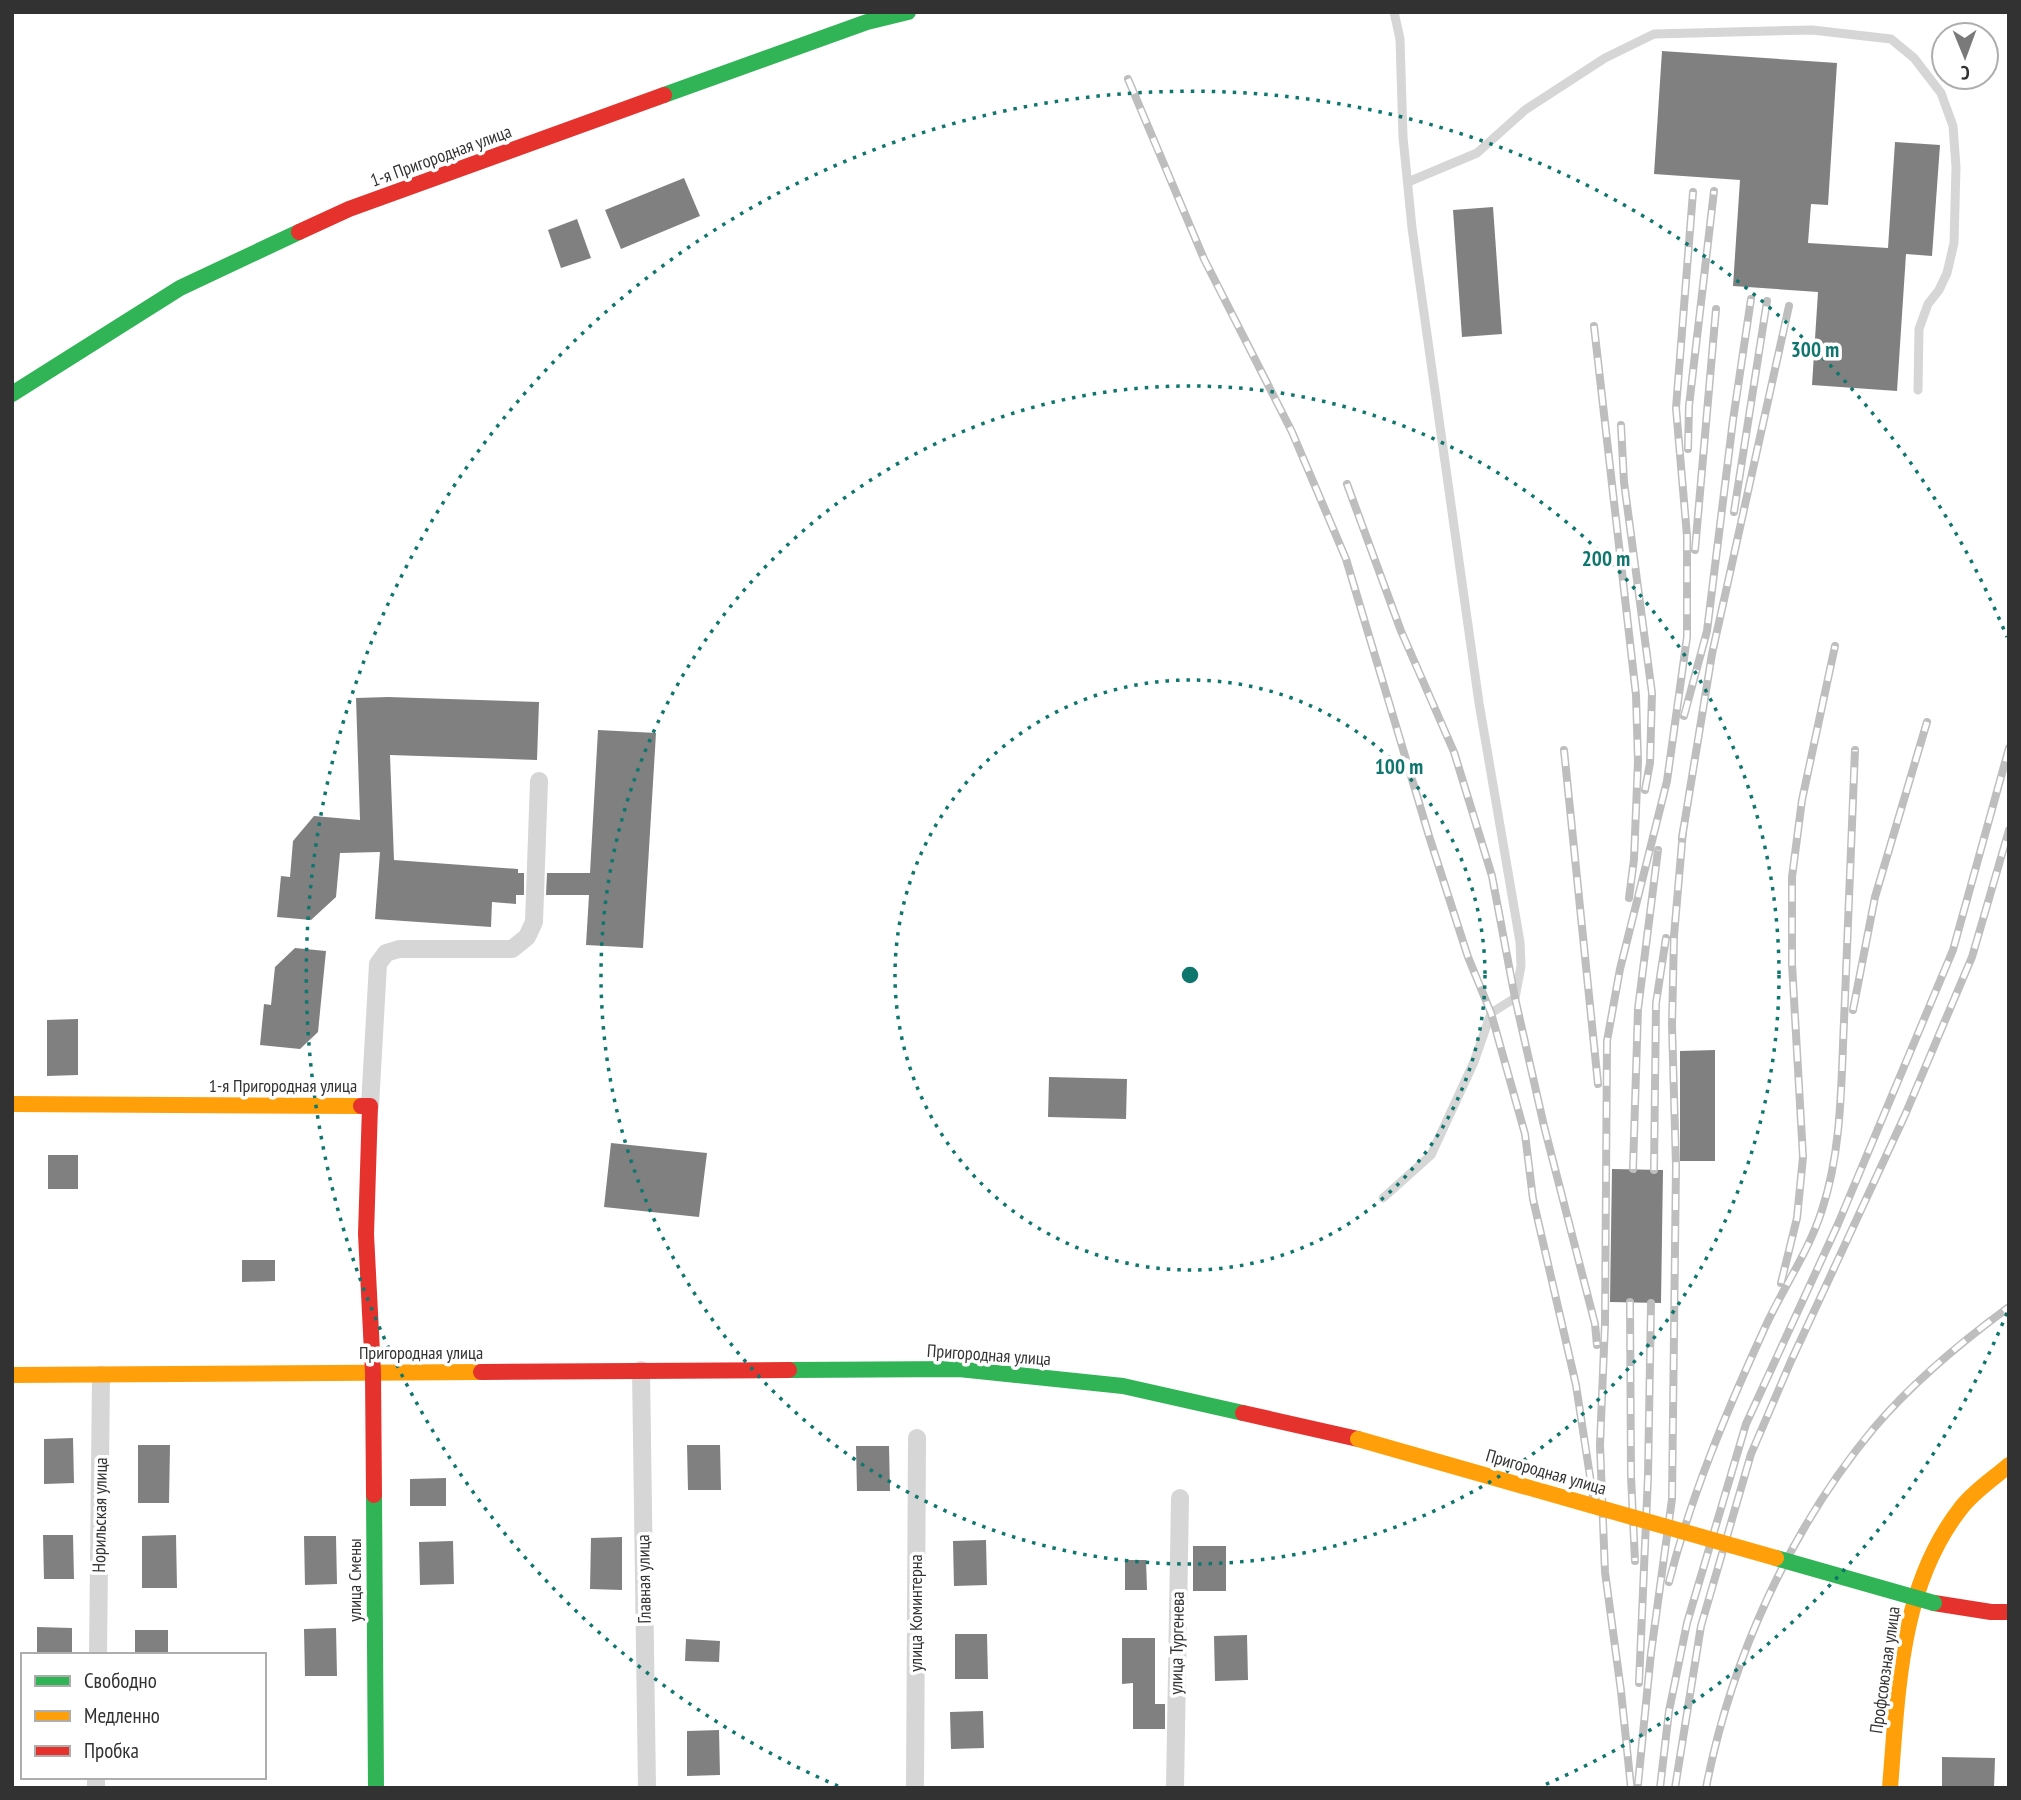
<svg xmlns="http://www.w3.org/2000/svg" width="2021" height="1800" font-family="'PT Sans Narrow',sans-serif">
<style>
.building{fill:#808080}
.lines{fill:none;stroke-linecap:round;stroke-linejoin:round}
.lane{stroke:#d6d6d6;stroke-width:9}
.street{stroke:#d6d6d6;stroke-width:18}
.fast{stroke:#30b455;stroke-width:16}
.slow{stroke:#ff9f0a;stroke-width:16}
.jam{stroke:#e5322d;stroke-width:16}
.rail-casing{stroke:#bebebe;stroke-width:8}
.rail{stroke:#fff;stroke-width:5;stroke-dasharray:16;stroke-linecap:butt}
.fast-bridge{stroke:#30b455;stroke-width:16}
.slow-bridge{stroke:#ff9f0a;stroke-width:16}
.ring{fill:none;stroke:#0f766e;stroke-width:3.5;stroke-dasharray:3.5 7}
.labels{text-anchor:middle;stroke-width:7;stroke-linejoin:round;paint-order:stroke}
.street-label{font-size:18px;fill:#323232;stroke:#fff}
.centre{fill:#0f766e;stroke:#fff;stroke-width:3.5}
.ring-label{font-size:21px;text-anchor:middle;font-weight:bold;fill:#0f766e;stroke:#fff;stroke-width:7;stroke-linejoin:round;paint-order:stroke}
</style>
<rect width="100%" height="100%" fill="#fff"/>
<g class="building">
<polygon points="1662,51 1837,63 1828,205 1811,204 1808,243 1888,248 1895,142 1940,145 1932,256 1906,254 1897,391 1812,385 1818,292 1733,286 1740,180 1654,174"/>
<polygon points="684,178 700,216 621,249 605,210"/>
<polygon points="1493,207 1502,334 1462,337 1453,210"/>
<polygon points="577,219 591,258 561,268 548,230"/>
<polygon points="388,697 539,702 537,760 390,755 394,860 518,869 518,873 524,873 524,895 516,895 516,904 492,902 491,927 375,919 380,852 340,853 336,897 311,920 277,917 281,876 290,877 293,841 314,816 360,820 356,698"/>
<polygon points="598,730 656,733 643,948 586,945 589,895 546,895 547,873 590,873"/>
<polygon points="295,948 326,951 318,1032 300,1049 260,1045 264,1004 271,1005 275,967"/>
<polygon points="78,1019 78,1075 47,1076 47,1020"/>
<polygon points="1715,1050 1715,1161 1680,1161 1680,1051"/>
<polygon points="1049,1077 1127,1079 1126,1119 1048,1117"/>
<polygon points="611,1143 707,1153 699,1217 604,1207"/>
<rect x="48" y="1155" width="30" height="34"/>
<polygon points="1612,1169 1663,1170 1661,1303 1610,1302"/>
<polygon points="242,1260 275,1260 275,1281 242,1282"/>
<polygon points="73,1438 74,1483 44,1484 44,1439"/>
<polygon points="138,1445 170,1445 169,1503 138,1503"/>
<polygon points="687,1445 720,1445 721,1490 688,1490"/>
<polygon points="856,1446 889,1446 890,1491 857,1491"/>
<polygon points="446,1478 446,1506 410,1506 410,1479"/>
<polygon points="43,1535 73,1535 74,1579 44,1579"/>
<polygon points="176,1535 177,1588 142,1588 142,1536"/>
<polygon points="304,1536 336,1536 337,1584 305,1585"/>
<polygon points="622,1537 622,1590 590,1589 591,1538"/>
<polygon points="986,1540 987,1585 954,1586 953,1541"/>
<polygon points="453,1541 454,1584 420,1585 419,1542"/>
<rect x="1193" y="1546" width="33" height="45"/>
<polygon points="1125,1560 1146,1560 1147,1590 1125,1590"/>
<polygon points="37,1627 72,1628 72,1655 37,1655"/>
<polygon points="336,1628 337,1676 305,1676 304,1629"/>
<rect x="135" y="1630" width="33" height="25"/>
<polygon points="955,1634 987,1634 988,1679 955,1679"/>
<polygon points="1247,1635 1248,1680 1215,1681 1214,1636"/>
<polygon points="1122,1638 1155,1638 1155,1704 1165,1704 1165,1729 1133,1729 1133,1683 1122,1684"/>
<polygon points="686,1639 720,1641 719,1662 685,1661"/>
<polygon points="983,1711 984,1748 951,1749 950,1712"/>
<polygon points="719,1730 720,1775 687,1776 687,1731"/>
<polygon points="1942,1757 1995,1758 1994,1788 1942,1788"/>
</g>
<g class="lines">
<g class="lane">
<polyline points="1408,182 1477,153 1525,110 1605,58 1654,34 1812,30 1891,39 1914,58 1941,93 1953,126 1956,167 1954,243 1947,273 1939,290 1928,304 1919,329 1918,390"/>
<polyline points="1383,1198 1431,1155 1474,1062 1491,1013 1515,998 1521,966 1520,942 1479,703 1412,228 1403,137 1400,39 1394,12"/>
</g>
<g class="street">
<polyline points="370,1106 378,964 386,953 399,949 512,949 527,937 534,922 539,781"/>
<polyline points="641,1370 647,1788"/>
<polyline points="98,1655 101,1375"/>
<polyline points="96,1788 96,1777"/>
<polyline points="915,1788 917,1438"/>
<polyline points="1175,1788 1180,1498"/>
</g>
<g class="fast">
<polyline points="664,95 867,22 908,12"/>
<polyline points="12,394 180,288 299,232"/>
<polyline points="789,1370 959,1369 1123,1386 1243,1413"/>
<polyline points="374,1495 376,1788"/>
</g>
<g class="slow">
<polyline points="12,1104 361,1106"/>
<polyline points="12,1375 481,1372"/>
<path d="M1890,1788C1898,1692 1899,1587 1961,1508C1974,1491 1993,1479 2009,1465"/>
</g>
<g class="jam">
<polyline points="299,232 349,209 664,95"/>
<polyline points="361,1106 370,1106 366,1234 373,1372 374,1495"/>
<polyline points="481,1372 789,1370"/>
<polyline points="1243,1413 1358,1439"/>
<polyline points="1934,1603 1991,1612 2009,1612"/>
</g>
<g class="rail-casing">
<g id="rail">
<polyline points="1128,79 1204,259 1292,432 1346,559 1429,836 1468,957 1491,1013 1525,1134 1533,1199 1576,1385 1593,1496"/>
<polyline points="1594,326 1636,695 1638,761 1634,859 1629,898"/>
<polyline points="1621,425 1624,482 1652,693 1650,763 1645,790"/>
<polyline points="1688,449 1689,406 1714,191"/>
<polyline points="1347,484 1401,631 1454,752 1492,876 1515,998 1544,1126 1595,1324 1597,1345"/>
<polyline points="1734,512 1767,301"/>
<polyline points="1695,550 1716,309"/>
<polyline points="1684,716 1707,631 1733,420 1751,299"/>
<polyline points="1564,750 1598,1084"/>
<polyline points="1682,838 1712,654 1789,306"/>
<polyline points="1853,1010 1875,897 1927,722"/>
<polyline points="1633,1169 1638,1009 1658,850"/>
<polyline points="1654,1170 1656,1003 1666,938"/>
<polyline points="1781,1283 1797,1218 1803,1157 1792,964 1792,877 1802,800 1835,646"/>
<polyline points="1630,1302 1631,1476 1635,1561"/>
<path d="M1669,1582C1691,1496 1725,1415 1762,1334C1780,1292 1808,1254 1822,1210C1842,1149 1841,1084 1844,1021C1848,931 1851,841 1855,750"/>
<polyline points="1639,1683 1648,1476 1651,1303"/>
<polyline points="1638,1784 1651,1653 1672,1499 1676,1166 1672,1025 1674,936 1683,831"/>
<polyline points="1631,1788 1621,1691 1605,1572 1600,1445 1605,1323 1607,1041 1620,969 1667,781 1687,637 1687,536 1676,408 1693,192"/>
<polyline points="1660,1788 1669,1711 1687,1623 1746,1424 1838,1224 1953,950 2009,748"/>
<polyline points="1675,1788 1701,1626 1751,1454 1791,1361 1905,1115 1972,957 2009,830"/>
<path d="M1706,1788C1731,1659 1790,1529 1874,1428C1913,1382 1960,1343 2009,1307"/>
</g>
</g>
<use href="#rail" class="rail"/>
<polyline class="fast-bridge" points="1776,1558 1934,1603"/>
<polyline class="slow-bridge" points="1358,1439 1776,1558"/>
</g>
<g class="ring">
<circle cx="1190" cy="975" r="295"/>
<circle cx="1190" cy="975" r="589"/>
<path d="M2007 1313A884 884 0 0 1 1542 1786M838 1786A884 884 0 1 1 2007 637"/>
</g>
<g class="labels">
<g class="street-label">
<text transform="translate(441 156) rotate(-20)" y="6">1-я Пригородная улица</text>
<text x="283" y="1092">1-я Пригородная улица</text>
<text x="421" y="1359">Пригородная улица</text>
<text transform="translate(989 1355) rotate(4)" y="6">Пригородная улица</text>
<text transform="translate(1546 1472) rotate(16)" y="6">Пригородная улица</text>
<text transform="translate(100 1515) rotate(-89)" y="6">Норильская улица</text>
<text transform="translate(644 1579) rotate(-91)" y="6">Главная улица</text>
<text transform="translate(355 1580) rotate(-90)" y="6">улица Смены</text>
<text transform="translate(916 1613) rotate(-90)" y="6">улица Коминтерна</text>
<text transform="translate(1177 1643) rotate(-89)" y="6">улица Тургенева</text>
<text transform="translate(1885 1670) rotate(-82)" y="6">Профсоюзная улица</text>
</g>
</g>
<circle cx="1190" cy="975" r="10" class="centre"/>
<g class="ring-label">
<text x="1815" y="357">300 m</text>
<text x="1606" y="566">200 m</text>
<text x="1399" y="774">100 m</text>
</g>
<rect width="2021" height="1800" fill="none" stroke="#323232" stroke-width="28"/>
<rect x="21" y="1653" width="245" height="126" fill="#ffffff" stroke="#adadad" stroke-width="2"/>
<rect x="35" y="1676" width="35" height="10" fill="#30b455" stroke="#adadad" stroke-width="2"/>
<text x="84" y="1688" font-size="21" fill="#323232">Свободно</text>
<rect x="35" y="1711" width="35" height="10" fill="#ff9f0a" stroke="#adadad" stroke-width="2"/>
<text x="84" y="1723" font-size="21" fill="#323232">Медленно</text>
<rect x="35" y="1746" width="35" height="10" fill="#e5322d" stroke="#adadad" stroke-width="2"/>
<text x="84" y="1758" font-size="21" fill="#323232">Пробка</text>
<g transform="translate(1965 56) rotate(179)"><circle r="33" fill="#ffffff" stroke="#adadad" stroke-width="2"/>
<path d="M0-5L12 26L0 18L-12 26Z" fill="#7a7a7a"/>
<text y="-10" font-size="19" font-weight="bold" text-anchor="middle" fill="#323232">С</text>
</g>
</svg>
